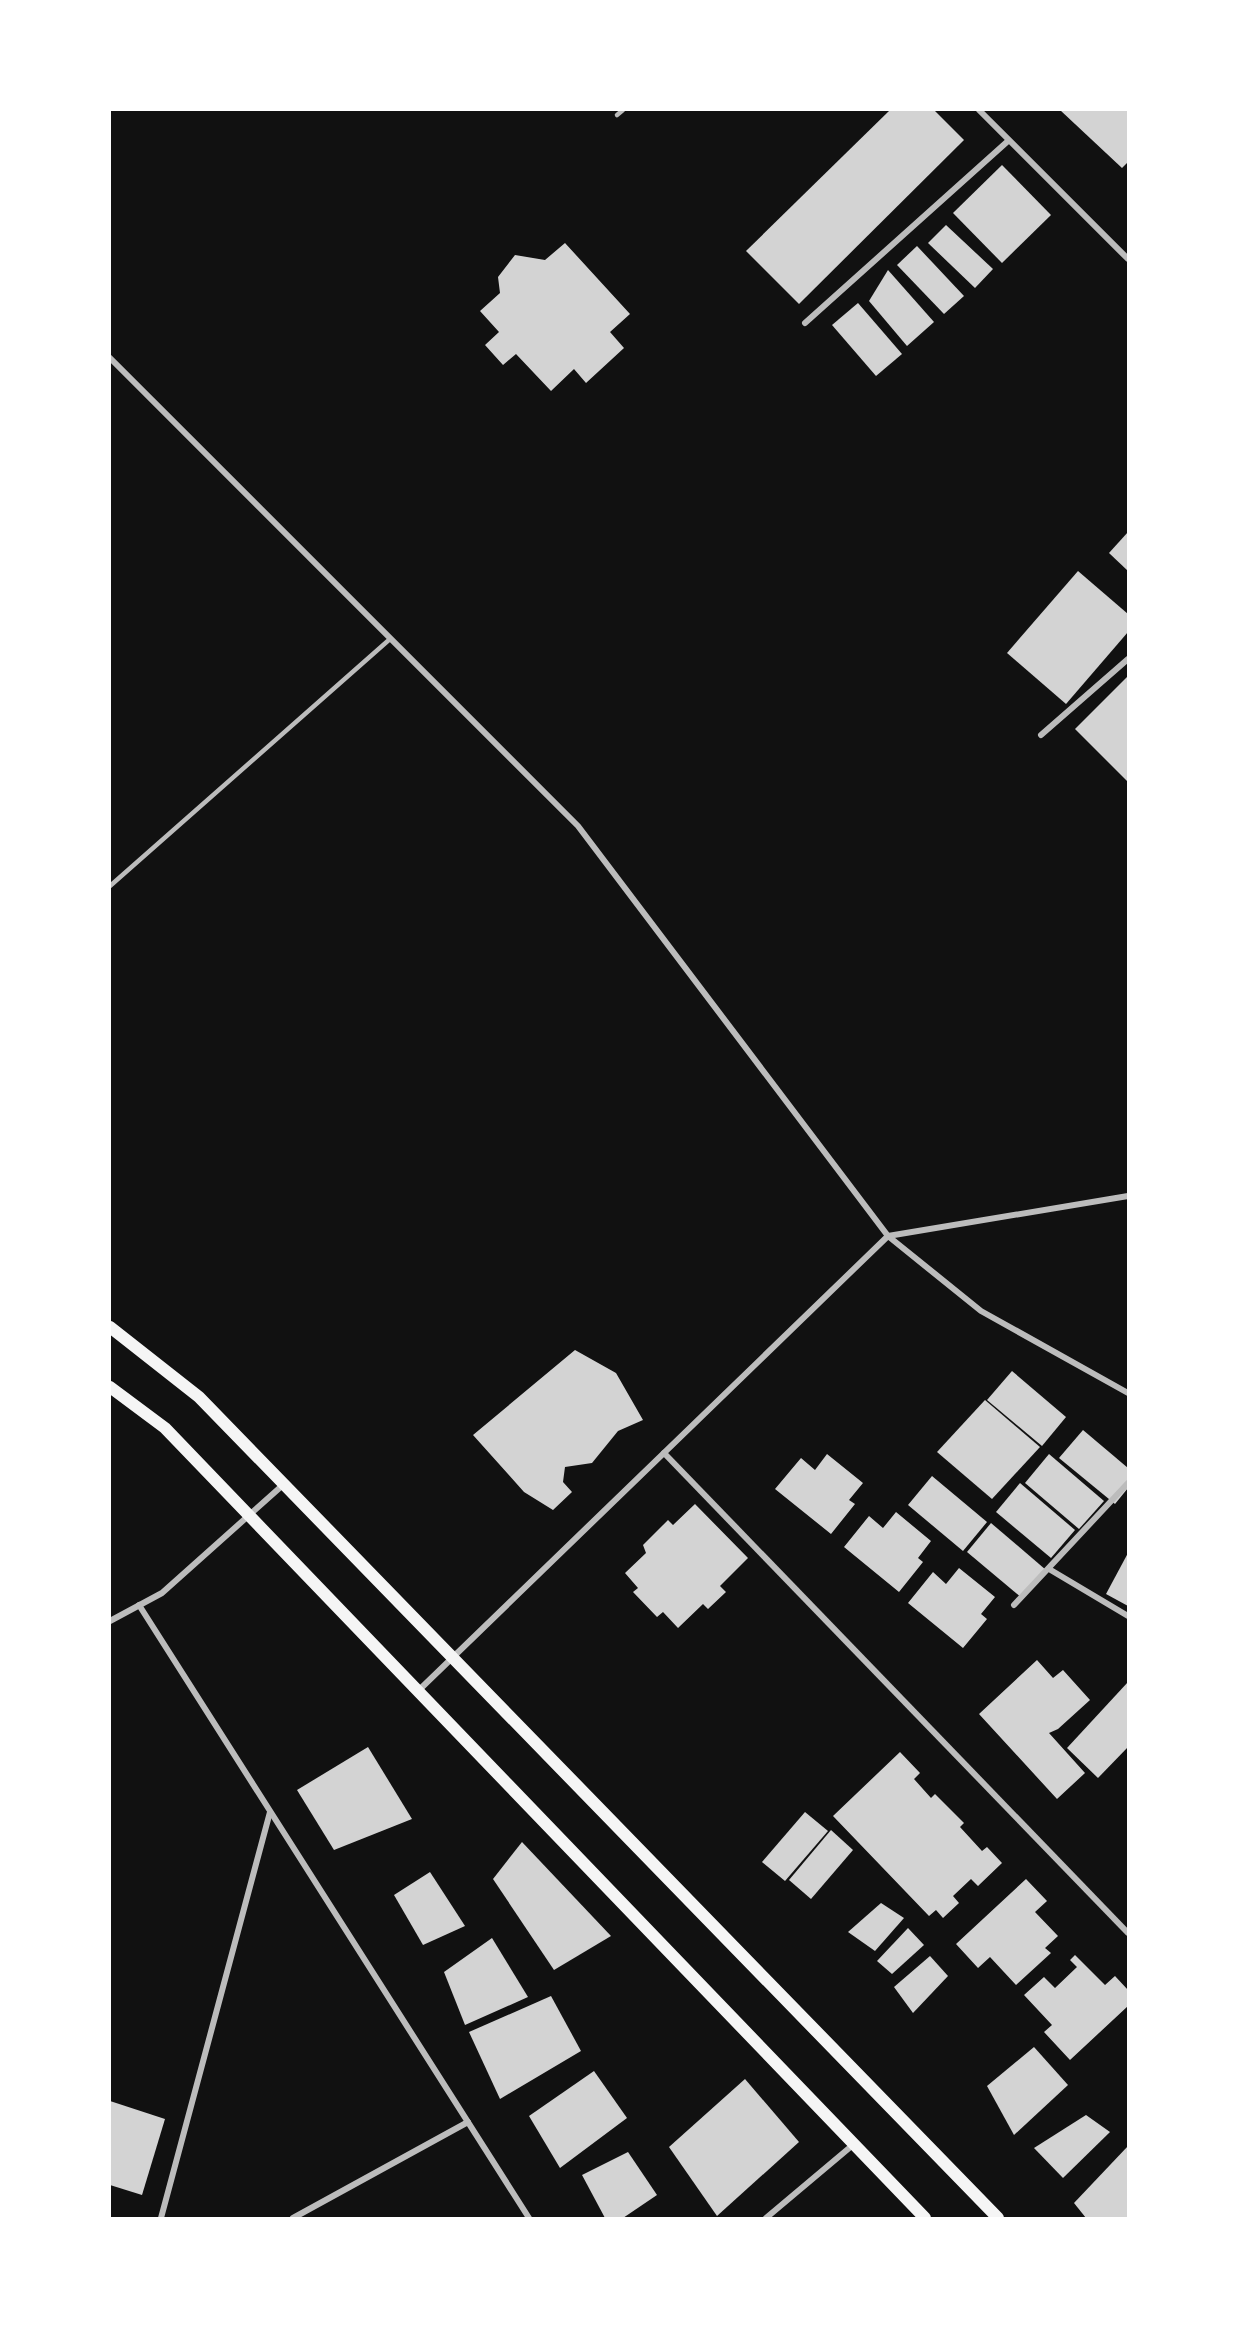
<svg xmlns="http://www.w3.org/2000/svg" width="1238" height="2328" font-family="'Times New Roman',serif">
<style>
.building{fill:#d3d3d3}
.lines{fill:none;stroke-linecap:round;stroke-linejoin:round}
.service{stroke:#bcbcbc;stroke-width:4.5}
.minor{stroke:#bcbcbc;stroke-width:6}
.secondary{stroke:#f5f5f5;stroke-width:12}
</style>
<rect width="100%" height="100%" fill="#111"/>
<g class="building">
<polygon points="890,110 934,110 964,140 799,304 746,251"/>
<polygon points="1060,110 1128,110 1128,162 1122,168"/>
<polygon points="1002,165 1051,215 1002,263 953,213"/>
<polygon points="946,225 993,269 975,288 928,243"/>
<polygon points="565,243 630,314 610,332 624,348 586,383 574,369 551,391 516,354 503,365 485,345 499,332 480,311 500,293 498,277 515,255 545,260"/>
<polygon points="917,246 964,296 944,314 897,265"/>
<polygon points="888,270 934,322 907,346 869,301"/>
<polygon points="858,303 902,354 876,376 832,325"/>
<polygon points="1128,532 1128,571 1109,553"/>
<polygon points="1078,571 1128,614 1128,632 1066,704 1007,653"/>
<polygon points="1128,676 1128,782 1075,729"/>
<polygon points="575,1350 616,1373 643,1420 618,1431 592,1463 565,1467 563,1482 572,1492 553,1510 524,1492 473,1435"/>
<polygon points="1012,1371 1066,1417 1042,1446 987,1400"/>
<polygon points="985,1400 1040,1447 992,1499 937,1452"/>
<polygon points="1083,1430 1128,1468 1128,1488 1115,1504 1059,1458"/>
<polygon points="827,1454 863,1483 849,1500 855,1504 831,1534 775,1489 801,1458 815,1470"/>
<polygon points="1049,1454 1104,1501 1079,1529 1025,1483"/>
<polygon points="932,1476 987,1522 963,1551 908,1505"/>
<polygon points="1020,1483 1075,1530 1051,1558 996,1512"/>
<polygon points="695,1504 748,1558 720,1586 726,1592 708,1609 703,1604 678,1628 663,1612 657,1617 633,1592 638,1588 625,1573 646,1553 643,1545 668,1520 673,1525"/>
<polygon points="896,1512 931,1541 918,1558 923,1562 899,1592 844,1547 869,1516 883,1528"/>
<polygon points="991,1523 1046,1570 1022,1598 967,1552"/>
<polygon points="1128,1553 1128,1606 1106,1594"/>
<polygon points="959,1568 995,1597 981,1614 987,1619 963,1648 908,1603 933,1572 946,1584"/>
<polygon points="1037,1660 1053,1678 1063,1670 1090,1700 1058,1729 1049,1733 1085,1773 1057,1799 979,1714"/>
<polygon points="1128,1682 1128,1747 1098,1778 1067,1748"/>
<polygon points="368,1747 412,1819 334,1850 297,1790"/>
<polygon points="900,1752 920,1773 914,1779 931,1798 935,1794 964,1823 960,1827 982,1851 987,1847 1002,1863 978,1886 971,1879 953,1896 959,1903 943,1918 936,1910 929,1916 833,1816"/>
<polygon points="805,1812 828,1831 785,1881 762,1862"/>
<polygon points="831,1830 853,1850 811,1899 789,1880"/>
<polygon points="522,1842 611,1936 554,1970 493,1879"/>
<polygon points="430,1872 465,1926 423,1945 394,1895"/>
<polygon points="1026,1879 1047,1901 1035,1912 1058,1936 1045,1948 1051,1953 1016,1985 990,1957 978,1968 956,1944"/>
<polygon points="881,1903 904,1918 875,1951 848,1932"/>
<polygon points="908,1928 924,1945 892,1974 877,1961"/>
<polygon points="492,1938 528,1997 465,2025 444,1972"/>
<polygon points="1075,1955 1105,1985 1115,1976 1128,1990 1128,2006 1070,2060 1044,2032 1052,2025 1024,1995 1044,1977 1055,1988 1077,1967 1070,1960"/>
<polygon points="930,1956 948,1976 913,2013 894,1987"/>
<polygon points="551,1996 581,2051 500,2099 469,2032"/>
<polygon points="1034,2047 1068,2085 1014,2135 987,2086"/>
<polygon points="594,2071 627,2118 560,2168 529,2116"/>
<polygon points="745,2079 799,2142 717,2216 669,2147"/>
<polygon points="110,2101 165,2119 142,2195 110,2185"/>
<polygon points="1086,2115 1110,2132 1063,2178 1034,2148"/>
<polygon points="1128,2146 1128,2218 1086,2218 1074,2203"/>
<polygon points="628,2152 657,2195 623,2218 605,2218 582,2175"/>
</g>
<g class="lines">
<g class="service">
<polyline points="617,115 623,110"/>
<polyline points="110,886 390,639"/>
</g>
<g class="minor">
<polyline points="979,110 1128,259"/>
<polyline points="805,323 1008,141"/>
<polyline points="110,358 578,826 888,1236 981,1311 1128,1393"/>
<polyline points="1041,735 1128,659"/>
<polyline points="664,1453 1128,1933"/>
<polyline points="1049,1569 1128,1616"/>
<polyline points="139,1605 529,2218"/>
<polyline points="1014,1605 1128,1483"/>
<polyline points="110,1621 162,1593 284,1484"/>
<polyline points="417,1692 888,1236 1128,1196"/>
<polyline points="161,2218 270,1812"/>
<polyline points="293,2218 468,2122"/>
<polyline points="766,2218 854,2144"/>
</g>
<g class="secondary">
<polyline points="110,1327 199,1397 998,2218"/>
<polyline points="110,1387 165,1428 925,2218"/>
</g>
</g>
<rect width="1238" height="2328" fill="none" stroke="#ffffff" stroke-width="222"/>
</svg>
